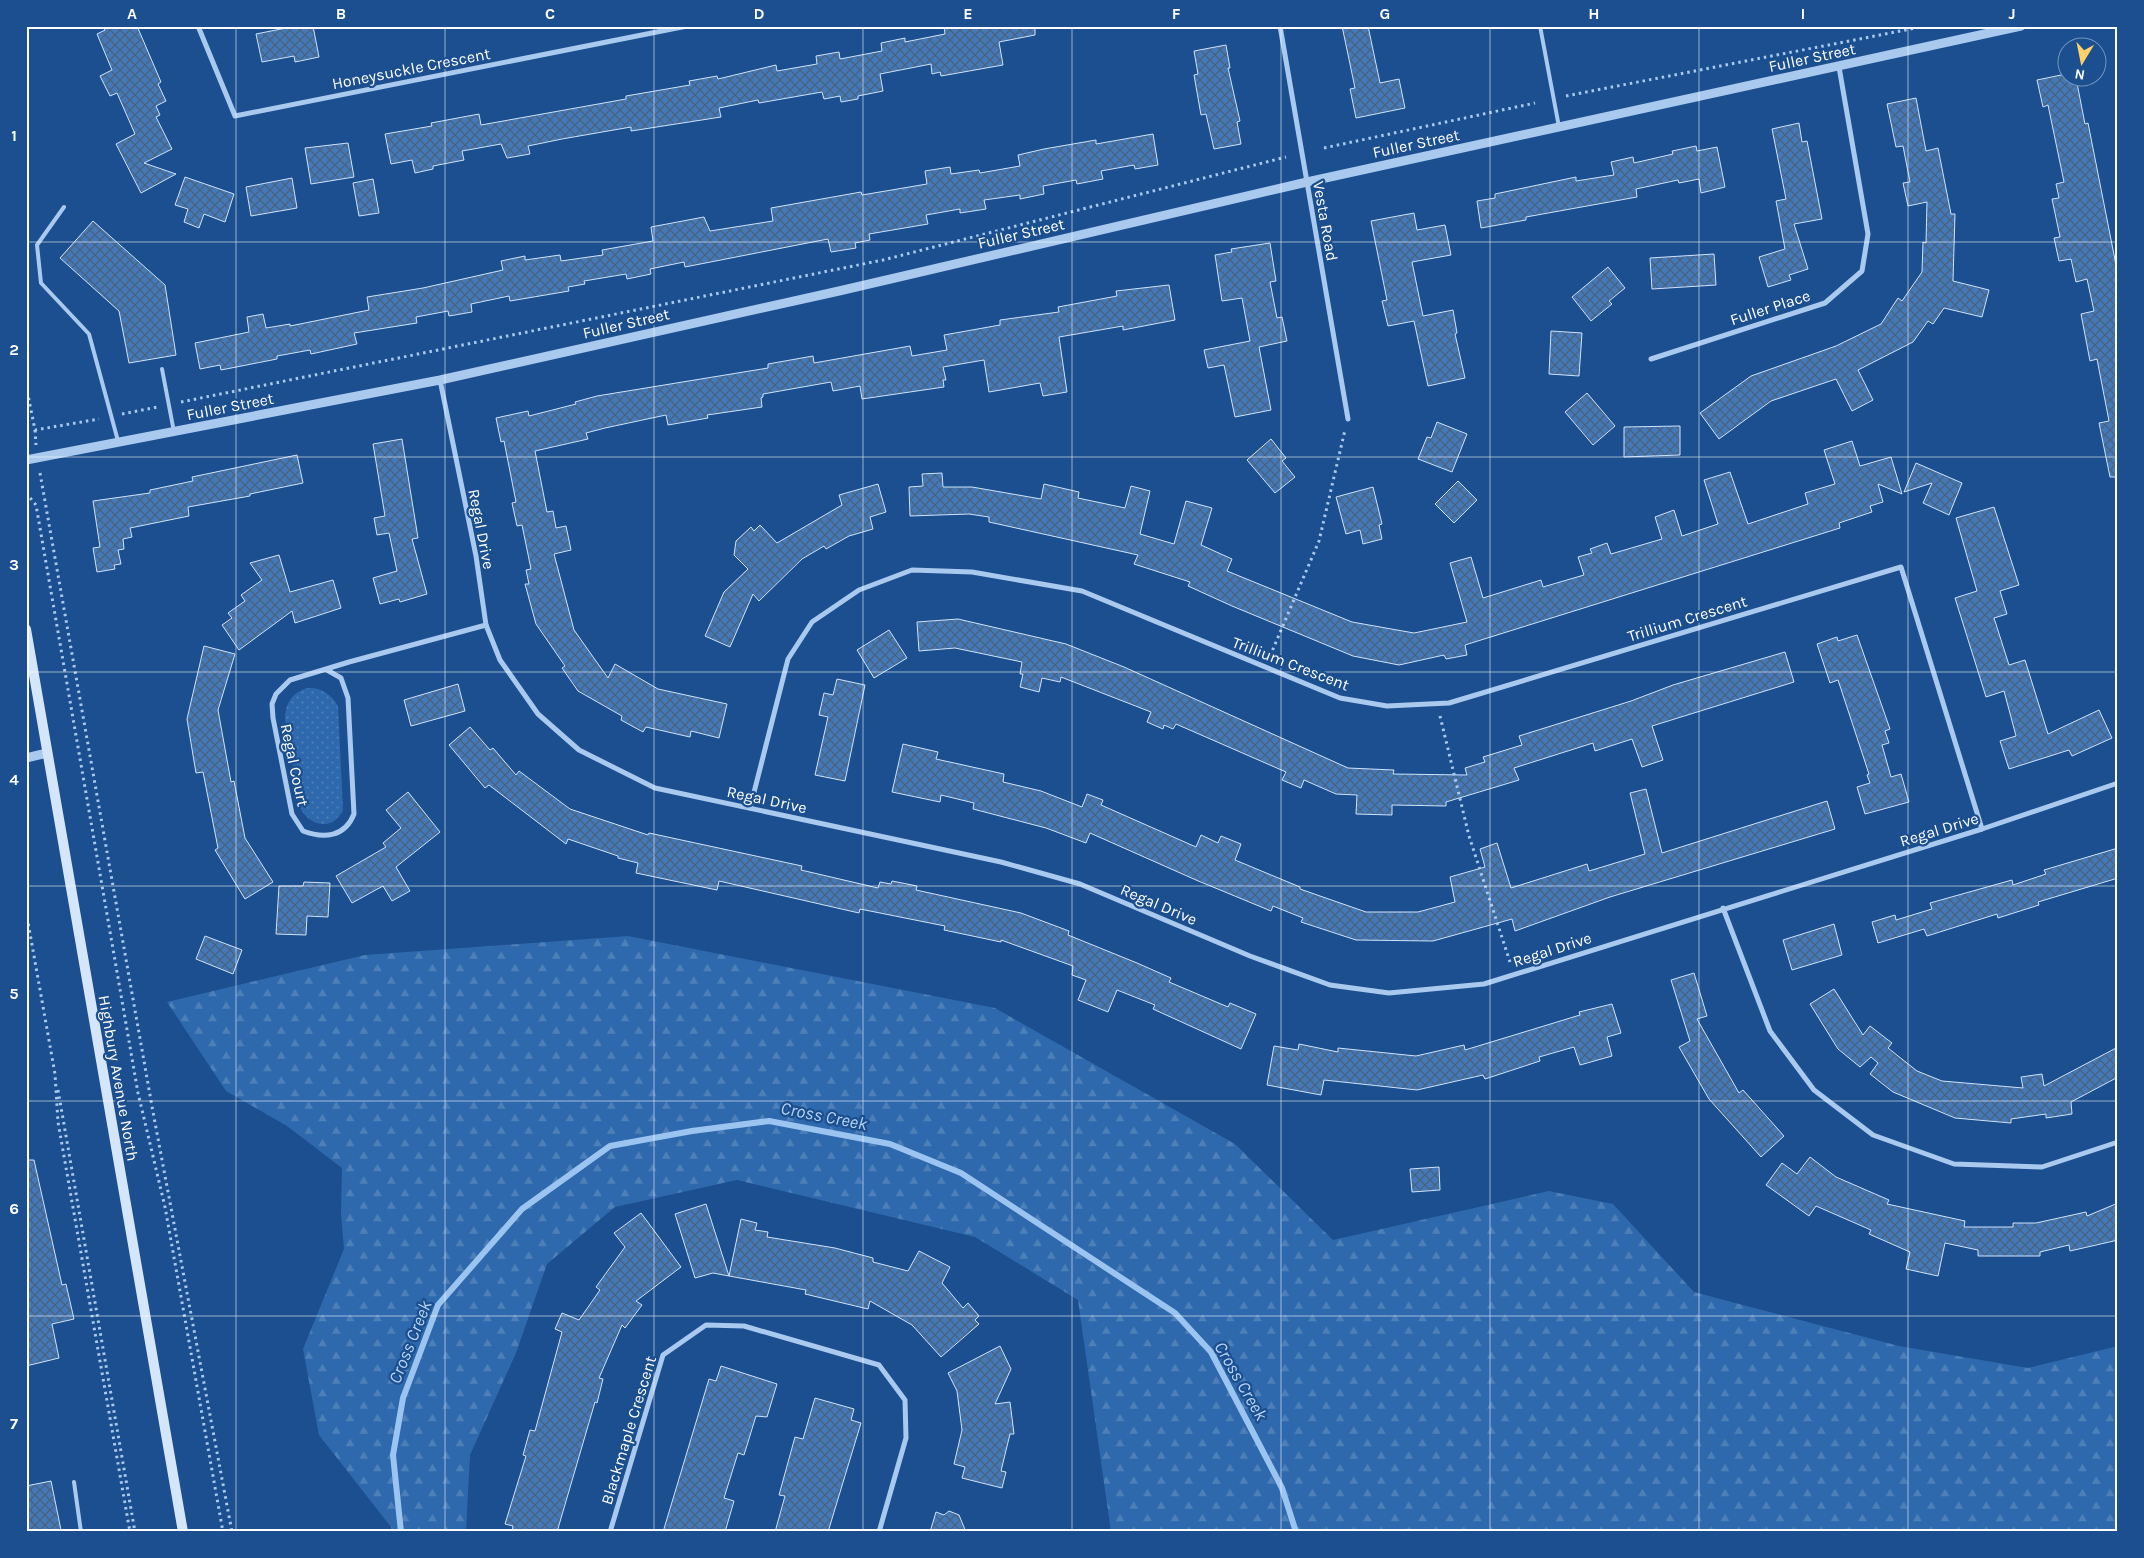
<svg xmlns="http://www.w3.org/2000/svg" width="2144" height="1558" font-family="Karla,sans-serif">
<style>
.green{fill:url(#green-dots)}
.forest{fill:url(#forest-firs)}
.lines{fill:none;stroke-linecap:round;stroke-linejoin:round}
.stream{stroke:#9cc4f0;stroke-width:6}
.building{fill:url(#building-cross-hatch);stroke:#cfe3fa}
.path{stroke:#a9c9ee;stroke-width:3;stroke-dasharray:2.5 4;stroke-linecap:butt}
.service{stroke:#a9c9ee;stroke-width:4}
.minor{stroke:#a9c9ee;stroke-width:5}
.tertiary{stroke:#a9c9ee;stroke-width:9}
.secondary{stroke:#d6e6fa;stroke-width:10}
.grid{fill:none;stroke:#fff;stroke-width:1;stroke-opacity:0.55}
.labels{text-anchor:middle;stroke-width:4.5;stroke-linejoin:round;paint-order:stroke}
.street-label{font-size:16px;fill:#fff;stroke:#1b4f8f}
.water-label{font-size:18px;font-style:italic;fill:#b5d3f5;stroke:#1b4f8f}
.neatline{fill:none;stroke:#fff;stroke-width:2}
.grid-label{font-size:16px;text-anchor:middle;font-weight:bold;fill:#fff}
</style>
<defs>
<pattern id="green-dots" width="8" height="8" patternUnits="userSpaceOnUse" patternTransform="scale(1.25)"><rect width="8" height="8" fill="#2e69ad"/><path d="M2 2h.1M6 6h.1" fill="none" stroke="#4d80b9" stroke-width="1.8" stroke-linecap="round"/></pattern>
<pattern id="forest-firs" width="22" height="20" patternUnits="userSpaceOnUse" patternTransform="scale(1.25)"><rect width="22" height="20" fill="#2e69ad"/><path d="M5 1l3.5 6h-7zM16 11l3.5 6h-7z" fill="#4d80b9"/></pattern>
<pattern id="building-cross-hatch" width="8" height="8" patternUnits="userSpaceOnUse" patternTransform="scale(1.25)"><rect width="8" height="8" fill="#4478b7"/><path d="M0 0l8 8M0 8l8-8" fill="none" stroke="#486282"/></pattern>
</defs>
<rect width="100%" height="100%" fill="#1b4f8f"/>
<path class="green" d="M307,688C321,687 331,694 338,706L343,810C333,831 310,827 300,808L285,719C285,703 292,693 307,688Z"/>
<polygon class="forest" points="628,936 995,1008 1235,1144 1333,1240 1549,1191 1613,1204 1694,1292 1899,1346 2028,1368 2118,1346 2118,1532 1111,1532 1078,1300 975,1237 737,1180 615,1207 547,1264 516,1353 470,1455 466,1532 392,1532 391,1527 319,1435 303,1349 344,1249 341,1214 342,1168 287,1126 226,1091 167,1002 365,955"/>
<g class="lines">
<polyline class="stream" points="401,1532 393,1455 403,1398 438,1305 522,1209 610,1146 692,1131 769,1121 890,1144 961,1173 1175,1313 1211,1352 1282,1488 1296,1532"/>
</g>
<g class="building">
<polygon points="103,26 137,26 161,82 158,84 166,101 156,106 160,115 156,117 172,149 144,163 176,174 141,193 116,144 135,134 117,93 110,96 100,76 112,70 97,34 105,30"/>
<polygon points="296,26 313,26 319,57 295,62 294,56 262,62 256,34"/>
<polygon points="944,26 1035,26 1035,35 999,42 1003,65 941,76 940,72 932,74 931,64 880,74 883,91 858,96 858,99 841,102 840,96 824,99 822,92 759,103 758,100 719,108 721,117 631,131 631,127 562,139 528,146 530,154 507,158 501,144 462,151 464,160 433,166 433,169 415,173 412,160 391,164 385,134 432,126 431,123 479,114 481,125 626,99 626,96 690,85 689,81 717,76 718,79 776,65 777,71 817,64 816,56 839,52 840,59 882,51 881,43 905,38 905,42 945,34"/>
<polygon points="1342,26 1368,26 1380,83 1399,79 1405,108 1356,118 1350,89 1355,88"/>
<polygon points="1226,45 1230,68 1228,68 1240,121 1237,122 1241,144 1214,149 1206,114 1201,115 1194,75 1198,74 1194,51"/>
<polygon points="2066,74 2066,78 2076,78 2085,124 2088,123 2118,275 2118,477 2110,477 2099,423 2109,421 2097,359 2090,361 2081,314 2094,311 2087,279 2076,282 2071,259 2059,261 2054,238 2060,237 2052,199 2059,198 2056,184 2064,182 2048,105 2043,107 2037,80"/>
<polygon points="1916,98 1926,151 1938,148 1951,214 1955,214 1953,281 1989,290 1982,317 1944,308 1933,324 1928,321 1913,342 1858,370 1873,400 1852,411 1836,379 1771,401 1719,439 1700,413 1751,376 1836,346 1881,324 1898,298 1902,301 1922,272 1923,242 1926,243 1927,202 1908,206 1903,183 1910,182 1903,146 1896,147 1887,104"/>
<polygon points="1799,123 1802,142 1807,141 1822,219 1794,224 1808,269 1789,275 1791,280 1768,287 1759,257 1785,249 1776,201 1786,199 1772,129"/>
<polygon points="1153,134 1158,165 1135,169 1134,165 1101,171 1103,179 1077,184 1076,180 1043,186 1044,194 1020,199 1020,195 984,200 986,209 960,213 960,209 926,215 928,224 869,234 870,240 855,243 856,248 831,252 828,239 685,267 684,262 650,269 651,274 627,279 626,274 584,281 585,284 568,287 569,291 510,301 509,296 471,304 472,312 449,316 448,311 416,317 417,323 354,333 357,344 311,354 310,350 277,356 277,359 221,370 220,365 200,369 195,343 249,332 247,317 263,314 266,328 290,324 290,326 369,310 367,297 423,288 503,270 501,261 525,256 525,260 560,255 561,261 603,255 602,250 653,241 651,227 704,217 710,231 773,221 771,208 861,192 862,195 927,184 925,171 950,167 951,174 979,170 980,173 1020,166 1018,155 1044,149 1096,140 1096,144"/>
<polygon points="348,143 354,177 311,184 305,148"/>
<polygon points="1696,146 1697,151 1717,147 1725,187 1701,193 1699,179 1679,183 1678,180 1636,189 1637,197 1526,217 1526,220 1481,228 1477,201 1495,198 1495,194 1576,177 1576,181 1614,175 1611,162 1633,157 1634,163 1673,154 1672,151"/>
<polygon points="185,177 234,194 225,222 204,214 199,228 184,222 188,209 175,205"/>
<polygon points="292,178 297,208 251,216 246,187"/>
<polygon points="373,179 379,213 359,216 353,183"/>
<polygon points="1414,213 1417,230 1445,225 1451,255 1412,262 1423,316 1453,310 1457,333 1455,334 1465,378 1428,386 1414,321 1388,326 1382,301 1387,300 1371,221"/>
<polygon points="93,221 165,285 176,355 129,363 119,311 60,258"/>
<polygon points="1270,243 1276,281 1270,282 1277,318 1282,317 1287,341 1259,347 1271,410 1235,417 1224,365 1208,368 1204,350 1250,341 1242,298 1222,301 1215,255 1232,252 1231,249"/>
<polygon points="1714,254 1716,285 1652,289 1650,258"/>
<polygon points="1608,267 1625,288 1609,301 1612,304 1591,321 1572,297"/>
<polygon points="1169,285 1175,320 1123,330 1123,326 1059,337 1067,392 1043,396 1040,383 989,392 984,360 943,367 946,380 943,380 944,387 862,399 860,386 833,391 831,382 763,394 763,397 761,398 762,407 707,415 708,418 668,425 666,415 605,428 586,433 588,439 535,451 547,512 553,511 556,528 566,526 571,550 554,554 574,630 608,678 615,664 658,689 727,704 719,738 691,731 690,737 646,727 643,732 621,720 622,716 578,691 562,668 565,666 536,624 525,584 529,584 526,570 531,569 522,525 517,526 512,503 516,502 504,441 501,442 496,418 528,411 529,416 576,404 575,402 597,396 768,368 768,364 813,356 814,363 910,346 912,356 947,350 944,335 1000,325 1000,320 1059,312 1058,307 1117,296 1116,291"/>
<polygon points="1551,331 1582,333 1579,376 1549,374"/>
<polygon points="1587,393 1615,426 1593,445 1565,412"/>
<polygon points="1437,422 1467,434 1452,472 1418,459 1427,437 1431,438"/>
<polygon points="1680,426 1680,455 1624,457 1624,427"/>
<polygon points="402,439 418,538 412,539 427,594 400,602 399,599 380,604 373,578 397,571 389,533 377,535 374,518 385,516 373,444"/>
<polygon points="1271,439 1286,458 1282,461 1295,477 1275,493 1247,460"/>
<polygon points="1852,441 1860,466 1891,457 1902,494 1878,484 1883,502 1870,506 1872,512 1839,523 1840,528 1465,645 1467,655 1446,659 1444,655 1399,665 1353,656 1232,606 1188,586 1190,582 1134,564 1138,555 989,522 989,517 969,514 910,516 909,487 923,486 922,474 942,473 943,487 972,487 1041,499 1044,484 1079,492 1078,498 1125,508 1131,486 1150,491 1140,534 1174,544 1186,501 1212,508 1201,545 1232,559 1227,571 1352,622 1414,633 1467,622 1450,563 1471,557 1483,598 1541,580 1543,587 1584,575 1578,557 1592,553 1590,549 1607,543 1611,554 1662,539 1655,517 1674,510 1682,536 1718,524 1704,480 1730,472 1748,524 1808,504 1805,493 1835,484 1824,450"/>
<polygon points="297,455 303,483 250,494 250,496 188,507 189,516 130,528 132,537 123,539 124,549 118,550 121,564 114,565 115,569 97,572 93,548 100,547 93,501 150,493 150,490 193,481 192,477"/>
<polygon points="1916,463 1962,483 1949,515 1923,503 1932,483 1904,492"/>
<polygon points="1458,481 1477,500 1454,523 1435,504"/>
<polygon points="878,484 886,512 870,517 873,529 849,536 826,549 824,546 802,559 759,601 753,594 730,647 705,636 724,592 748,569 734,555 736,541 751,527 754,531 760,525 777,543 842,505 839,495"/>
<polygon points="1373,487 1382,524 1379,525 1382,539 1363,544 1360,530 1346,534 1336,497"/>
<polygon points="1994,507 2019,585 2000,591 2007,614 1994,618 2009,665 2025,660 2048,734 2099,710 2112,738 2072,756 2069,750 2009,769 2000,741 2016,736 2004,691 1986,697 1955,598 1977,591 1956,518"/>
<polygon points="279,555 290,592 333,580 341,608 295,623 292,611 239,650 222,625 232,618 228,613 245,601 241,595 262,580 250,563"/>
<polygon points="958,619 1066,644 1124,667 1348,768 1394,770 1393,774 1467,775 1465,768 1485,762 1483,757 1522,745 1519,736 1631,701 1673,685 1785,652 1794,682 1652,726 1663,760 1642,767 1632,739 1595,751 1593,743 1514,768 1519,780 1446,802 1446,806 1392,805 1392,815 1356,814 1357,795 1336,794 1304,780 1301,788 1282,780 1286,772 1176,724 1173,729 1164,725 1163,729 1147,722 1151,712 1061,677 1060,682 1042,678 1039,692 1020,687 1023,674 1020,674 1022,662 955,648 919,651 917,622"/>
<polygon points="889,630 907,658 874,678 857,650"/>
<polygon points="1857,635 1890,729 1885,731 1889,743 1882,745 1891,777 1901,774 1909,802 1865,814 1857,787 1870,783 1867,775 1869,774 1838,680 1830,683 1817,644 1837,637 1838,641"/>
<polygon points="204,646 235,654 218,710 231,782 234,781 245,838 273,882 245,899 215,850 218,848 203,772 196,773 187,719"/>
<polygon points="837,679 865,685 845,781 815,775 828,717 819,715 824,693 833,695"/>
<polygon points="458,684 465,711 411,726 404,700"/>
<polygon points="470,727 490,750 493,748 516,775 519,771 570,809 648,835 649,833 802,866 801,870 878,888 880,882 891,884 892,881 917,886 916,890 1021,913 1069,931 1068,935 1137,963 1171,978 1169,982 1228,1007 1230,1003 1256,1014 1241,1049 1153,1009 1155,1005 1117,990 1108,1012 1078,1000 1086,980 1072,975 1073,966 1001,940 1001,942 944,930 945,926 860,909 859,913 719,881 717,890 636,873 638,863 618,858 618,856 568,839 566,844 489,785 485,788 449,745"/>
<polygon points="903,744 938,752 936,759 1004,774 1003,782 1041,791 1082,807 1087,794 1103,800 1101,805 1196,847 1201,835 1218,843 1221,836 1241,844 1235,860 1300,887 1300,889 1366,912 1418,912 1455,902 1450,877 1485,867 1480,849 1497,843 1511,888 1587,864 1589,871 1645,854 1630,793 1646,789 1662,853 1827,801 1835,829 1610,897 1515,931 1512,919 1433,941 1356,940 1301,922 1303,918 1273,906 1271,911 1196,880 1090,833 1086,843 1046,828 973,809 974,803 941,795 940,802 892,792"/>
<polygon points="408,792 440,832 396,867 410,891 392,901 383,886 352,903 336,876 386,847 383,843 401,828 386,810"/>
<polygon points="2118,848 2118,878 2038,902 2039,905 1998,918 1997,914 1927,936 1924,929 1878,943 1872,922 1895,915 1896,920 1932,909 1930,903 2012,880 2013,885 2046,874 2044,870"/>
<polygon points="304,882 330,883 328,917 307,916 306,935 276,934 279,886 303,886"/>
<polygon points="1834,924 1842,955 1792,970 1783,940"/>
<polygon points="205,936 242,950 233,974 196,959"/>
<polygon points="1694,973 1707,1016 1697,1019 1739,1093 1743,1090 1784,1136 1761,1157 1709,1099 1679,1047 1690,1041 1671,980"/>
<polygon points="1834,989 1863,1035 1870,1026 1892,1043 1888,1048 1917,1071 1942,1081 2023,1088 2021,1077 2042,1074 2044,1086 2118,1047 2118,1077 2071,1102 2072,1114 2046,1118 2046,1114 2011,1119 2011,1123 1955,1118 1893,1092 1870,1074 1878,1063 1871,1057 1860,1067 1838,1049 1810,1004"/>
<polygon points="1612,1004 1621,1033 1607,1037 1612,1056 1580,1065 1574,1047 1539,1057 1540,1061 1485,1079 1483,1075 1417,1090 1324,1080 1321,1095 1267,1085 1274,1046 1298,1050 1299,1044 1338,1052 1338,1048 1416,1056 1464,1045 1465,1050 1580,1015 1579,1012"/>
<polygon points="1810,1157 1836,1177 1889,1200 1887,1204 1965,1221 1964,1227 2013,1227 2013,1223 2036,1223 2086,1212 2087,1216 2118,1203 2118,1240 2070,1251 2069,1245 2040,1252 2040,1256 1978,1256 1978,1250 1945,1243 1938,1276 1906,1269 1910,1252 1869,1234 1871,1230 1816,1206 1809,1216 1766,1185 1782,1163 1797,1174"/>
<polygon points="26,1160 34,1160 62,1285 66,1284 74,1319 52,1324 59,1358 26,1366"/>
<polygon points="1439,1167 1440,1190 1412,1192 1410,1169"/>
<polygon points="706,1204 729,1276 713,1273 695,1278 675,1214"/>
<polygon points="641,1213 681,1267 636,1301 642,1305 625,1328 622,1325 599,1378 603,1379 597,1403 595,1402 557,1532 512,1532 513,1526 505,1524 526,1456 523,1455 530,1430 535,1431 562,1332 555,1329 562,1313 579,1320 600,1290 596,1287 625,1247 614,1233"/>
<polygon points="741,1219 757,1223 755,1230 768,1232 767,1237 835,1248 873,1258 873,1262 908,1271 919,1251 950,1267 942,1283 963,1308 968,1303 979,1316 975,1320 979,1324 941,1357 912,1325 870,1301 868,1309 805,1294 806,1290 729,1276"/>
<polygon points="1000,1346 1011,1369 995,1404 1010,1402 1014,1434 1010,1434 1001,1471 1006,1472 1002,1488 962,1478 965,1467 954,1464 962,1430 957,1391 948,1373"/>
<polygon points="721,1366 777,1384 767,1417 756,1416 744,1455 738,1453 724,1498 734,1501 725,1532 663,1532 709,1379 716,1381"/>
<polygon points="815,1398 854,1409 851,1420 861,1423 828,1532 775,1532 785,1496 779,1495 795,1437 803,1439"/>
<polygon points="51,1481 61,1530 26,1532 26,1486"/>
<polygon points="949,1511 959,1515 966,1532 930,1532 936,1512 944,1515"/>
</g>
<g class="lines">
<g class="path">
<polyline points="1566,96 1921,27"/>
<polyline points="1324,148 1535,103"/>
<polyline points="26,385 35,430 99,419"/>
<polyline points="181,402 883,260 1286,157"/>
<polyline points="122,414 158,407"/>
<polyline points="35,430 36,445"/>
<polyline points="40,473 153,1112 232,1532"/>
<polyline points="26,493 36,505 138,1093 165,1207 223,1532"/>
<polyline points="1270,656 1319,541 1345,430"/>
<polyline points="1440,716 1469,836 1510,962"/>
<polyline points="26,911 55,1074 58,1122 130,1532"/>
<polyline points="58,1090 135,1532"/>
</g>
<g class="service">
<polyline points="1540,26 1559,127"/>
<polyline points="64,207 37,245 41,283 89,334 118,441"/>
<polyline points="162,369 174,432"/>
<polyline points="74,1482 81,1532"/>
</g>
<g class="minor">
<polyline points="198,26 235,116 687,26"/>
<polyline points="1280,26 1348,419"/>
<polyline points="1651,359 1825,303 1862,271 1868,234 1839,67"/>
<polyline points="440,380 476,556 486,625 500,660 538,714 579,750 655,788 1001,862 1080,884 1250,956 1330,985 1389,993 1484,984 1982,829 2118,783"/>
<path d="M327,670L341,678L348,698L354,814C345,837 324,839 303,831L292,814L273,718L272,704L276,694L290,680L349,662L486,625"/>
<polyline points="750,808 788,659 812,622 859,590 912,570 972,572 1082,591 1340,698 1387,706 1449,703 1901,567 1982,829"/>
<polyline points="1723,908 1770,1031 1814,1090 1873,1135 1954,1164 2042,1167 2118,1142"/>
<polyline points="610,1532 663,1355 706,1325 744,1326 879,1365 905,1400 906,1438 879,1532"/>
</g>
<g class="tertiary">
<polyline points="26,460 440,380 839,291 1307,182 2021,26"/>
<polyline points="26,758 47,753"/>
</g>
<polyline class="secondary" points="26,629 183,1532"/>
</g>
<path class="grid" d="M236,26V1532M445,26V1532M654,26V1532M863,26V1532M1072,26V1532M1281,26V1532M1490,26V1532M1699,26V1532M1908,26V1532M26,242H2118M26,457H2118M26,672H2118M26,886H2118M26,1101H2118M26,1316H2118"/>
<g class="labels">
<g class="street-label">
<text transform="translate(1812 57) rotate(-12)" y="6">Fuller Street</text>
<text transform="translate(411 68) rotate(-11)" y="6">Honeysuckle Crescent</text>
<text transform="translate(1416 143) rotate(-12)" y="6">Fuller Street</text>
<text transform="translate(1326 221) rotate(80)" y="6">Vesta Road</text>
<text transform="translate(1021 233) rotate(-13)" y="6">Fuller Street</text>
<text transform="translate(1770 307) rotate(-18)" y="6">Fuller Place</text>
<text transform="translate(626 323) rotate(-13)" y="6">Fuller Street</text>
<text transform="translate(230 406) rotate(-11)" y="6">Fuller Street</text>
<text transform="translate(482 529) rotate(79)" y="6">Regal Drive</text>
<text transform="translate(1687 618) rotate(-17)" y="6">Trillium Crescent</text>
<text transform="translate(1291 663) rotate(21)" y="6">Trillium Crescent</text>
<text transform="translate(295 765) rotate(78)" y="6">Regal Court</text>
<text transform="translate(767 799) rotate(12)" y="6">Regal Drive</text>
<text transform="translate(1939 829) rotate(-17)" y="6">Regal Drive</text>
<text transform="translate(1159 904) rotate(23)" y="6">Regal Drive</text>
<text transform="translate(1552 949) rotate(-18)" y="6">Regal Drive</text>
<text transform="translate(119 1078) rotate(80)" y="6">Highbury Avenue North</text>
<text transform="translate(628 1430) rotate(-73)" y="6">Blackmaple Crescent</text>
</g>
<g class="water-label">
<text transform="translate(824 1116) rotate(11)" y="6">Cross Creek</text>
<text transform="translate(410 1342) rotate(-68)" y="6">Cross Creek</text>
<text transform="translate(1241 1381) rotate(60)" y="6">Cross Creek</text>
</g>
</g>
<rect width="2144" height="1558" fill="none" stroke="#1b4f8f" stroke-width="55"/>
<g transform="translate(2082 62) rotate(190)"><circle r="24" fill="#1b4f8f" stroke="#7695bc"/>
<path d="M0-4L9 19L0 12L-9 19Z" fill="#ffd166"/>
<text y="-8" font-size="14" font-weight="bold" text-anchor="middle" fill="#ffffff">N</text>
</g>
<rect x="28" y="28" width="2088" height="1502" class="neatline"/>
<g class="grid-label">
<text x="132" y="19">A</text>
<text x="341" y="19">B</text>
<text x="550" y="19">C</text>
<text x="759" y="19">D</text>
<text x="968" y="19">E</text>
<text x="1176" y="19">F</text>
<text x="1385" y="19">G</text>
<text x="1594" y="19">H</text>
<text x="1803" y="19">I</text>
<text x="2012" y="19">J</text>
<text x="14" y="141">1</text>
<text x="14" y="355">2</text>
<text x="14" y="570">3</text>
<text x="14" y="785">4</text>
<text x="14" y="999">5</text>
<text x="14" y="1214">6</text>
<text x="14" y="1429">7</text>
</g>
</svg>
